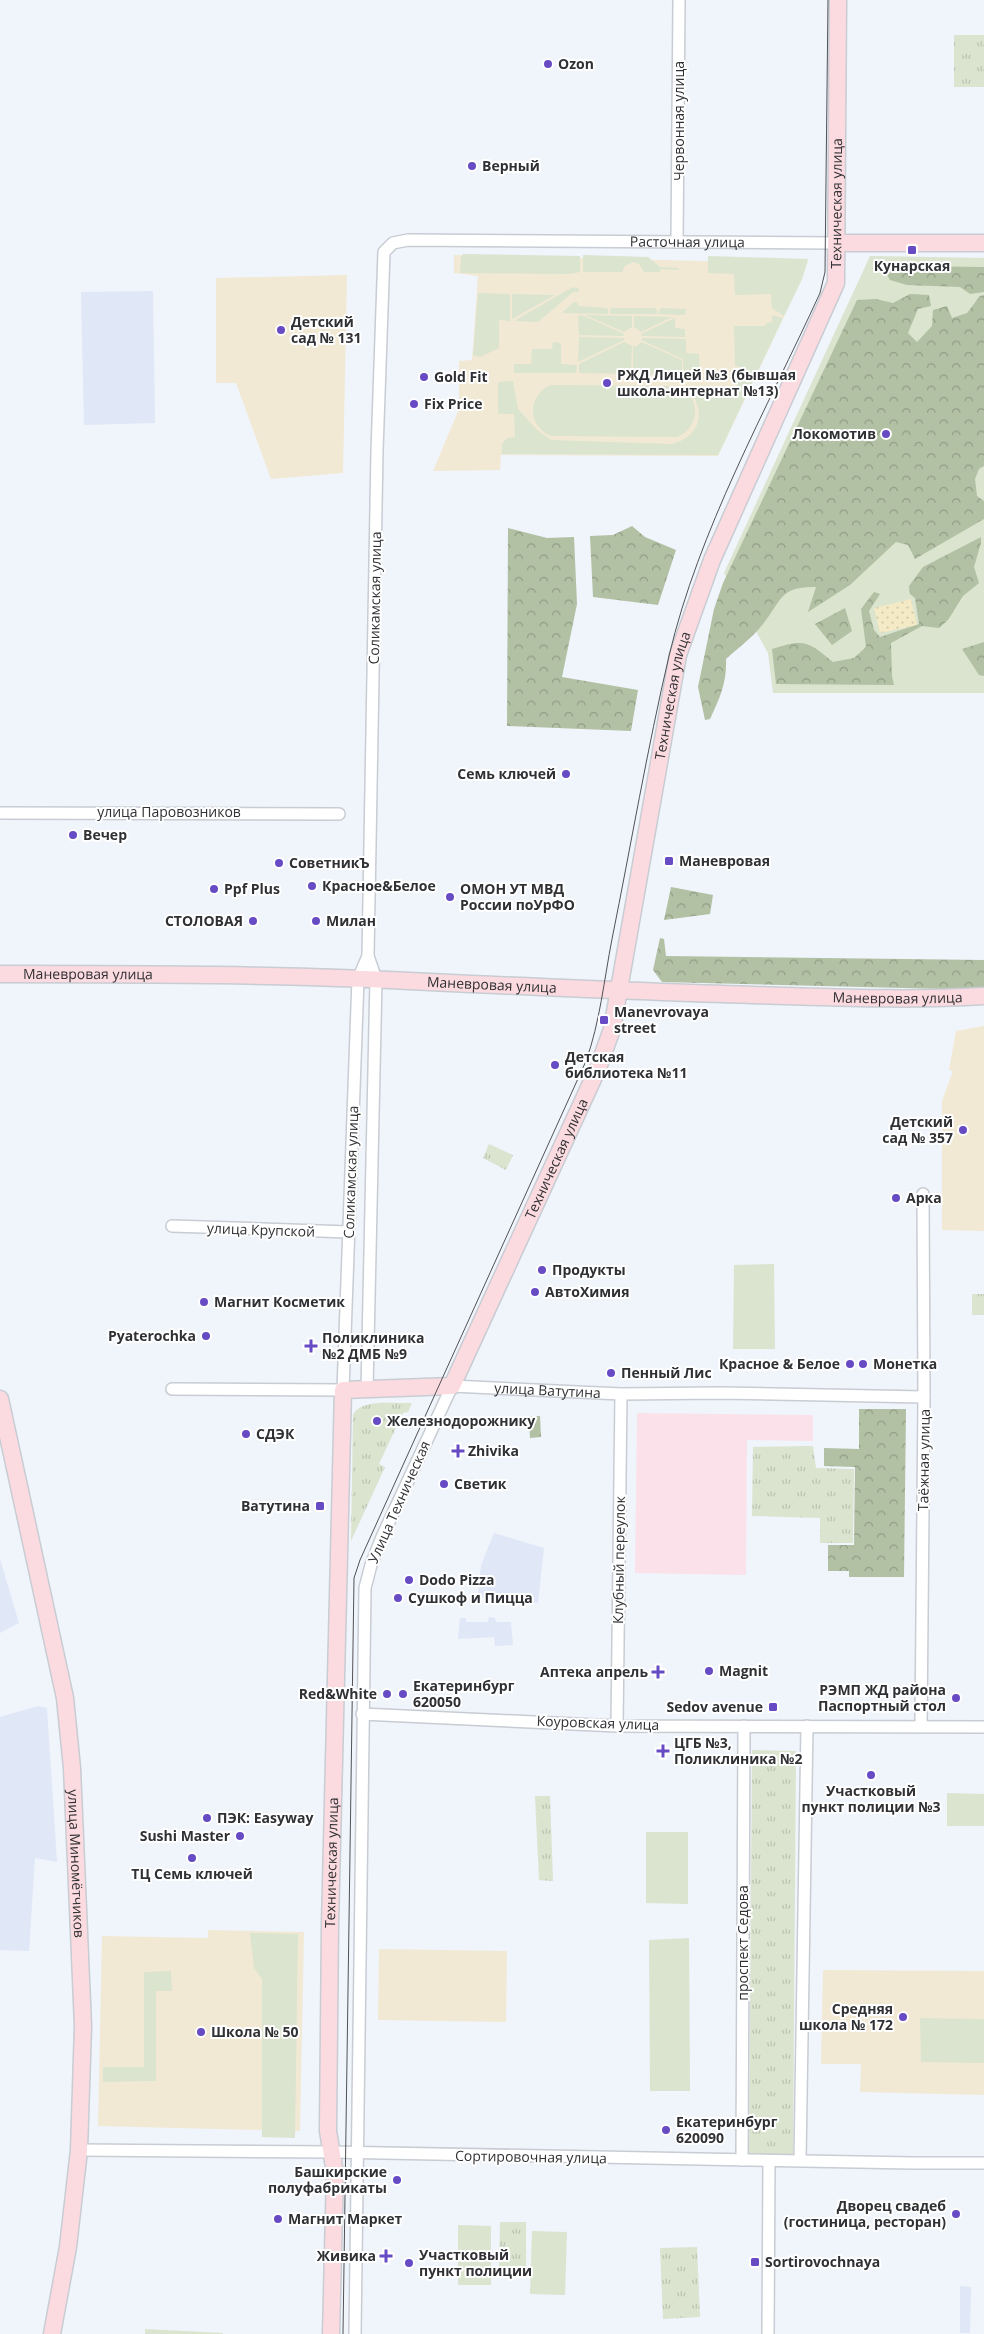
<svg xmlns="http://www.w3.org/2000/svg" width="984" height="2334" font-family="'Open Sans',sans-serif">
<style>
.commercial{fill:#fbe2ea}
.built{fill:#e0e7f6}
.education{fill:#f2e9d4}
.grass{fill:#dae4cf}
.forest{fill:url(#forest-crowns)}
.sand{fill:url(#sand-dots)}
.park{fill:url(#park-tufts)}
.lines{fill:none;stroke-linecap:round;stroke-linejoin:round}
.street-casing{stroke:#c8ccd3;stroke-width:14}
.secondary-casing{stroke:#c8ccd3;stroke-width:19}
.street{stroke:#fff;stroke-width:11}
.secondary{stroke:#fcdbe0;stroke-width:16}
.tram{stroke:#505256;stroke-width:1}
.poi-dot{fill:#664bc4;stroke:#fff;stroke-width:2}
.labels{text-anchor:middle;stroke-width:4;stroke-linejoin:round;paint-order:stroke}
.poi-label{font-size:14px;font-weight:bold;fill:#303134;stroke:#fff;text-anchor:start}
.street-label{font-size:14px;fill:#303134;stroke:#fff}
</style>
<defs>
<pattern id="forest-crowns" width="20" height="18" patternUnits="userSpaceOnUse" patternTransform="scale(1.25)"><rect width="20" height="18" fill="#b2c0a3"/><path d="M2 6a3 3 0 1 1 6 0M12 15a3 3 0 1 1 6 0" fill="none" stroke="#919d86"/></pattern>
<pattern id="sand-dots" width="8" height="8" patternUnits="userSpaceOnUse" patternTransform="scale(1.25)"><rect width="8" height="8" fill="#f4eac5"/><path d="M2 2h.1M6 6h.1" fill="none" stroke="#d2c9aa" stroke-width="1.8" stroke-linecap="round"/></pattern>
<pattern id="park-tufts" width="24" height="20" patternUnits="userSpaceOnUse" patternTransform="scale(1.25)"><rect width="24" height="20" fill="#dae4cf"/><path d="M3 7l-1-3M5 7V3M7 7l1-3M15 17l-1-3M17 17v-4M19 17l1-3" fill="none" stroke="#bbc4b2"/></pattern>
</defs>
<rect width="100%" height="100%" fill="#f0f4fb"/>
<polygon class="commercial" points="637,1413 813,1415 813,1441 747,1440 746,1575 635,1573"/>
<g class="built">
<polygon points="153,291 155,423 84,425 81,292"/>
<polygon points="494,1533 544,1548 538,1603 478,1597 481,1565"/>
<polygon points="0,1559 19,1623 0,1633"/>
<polygon points="489,1617 495,1618 496,1622 511,1622 513,1645 495,1646 494,1637 458,1639 460,1618 466,1618 466,1622 488,1622"/>
<polygon points="38,1706 47,1708 57,1862 35,1858 29,1951 0,1950 0,1717"/>
<polygon points="960,2286 971,2287 970,2333 960,2333"/>
</g>
<g class="education">
<polygon points="454,255 704,261 808,261 802,279 718,456 501,455 500,470 433,471 459,409 459,361 472,360 478,276 454,273"/>
<polygon points="347,275 343,473 271,479 236,383 216,383 216,278"/>
<polygon points="984,1026 984,1231 942,1230 942,1101 953,1071 949,1070 956,1031"/>
<polygon points="208,1930 304,1932 300,2131 98,2126 102,1936 208,1938"/>
<polygon points="379,1949 507,1951 506,2022 378,2020"/>
<polygon points="823,1970 984,1971 984,2095 860,2092 861,2064 821,2064"/>
</g>
<g class="grass">
<polygon points="463,254 580,256 580,272 570,274 460,273 461,257"/>
<polygon points="583,255 648,257 660,267 679,268 678,270 661,269 660,272 644,272 639,264 633,262 625,266 622,272 583,272"/>
<polygon points="708,256 808,259 802,279 784,316 772,308 771,294 735,295 734,274 708,273"/>
<polygon points="870,256 984,258 984,693 773,693 768,653 724,573"/>
<polygon points="573,287 579,289 579,292 573,292 538,322 514,321"/>
<polygon points="478,293 510,294 510,321 499,320 499,348 480,357 473,355"/>
<polygon points="512,294 555,295 512,319"/>
<polygon points="574,302 577,302 578,306 605,308 608,309 608,314 562,313"/>
<polygon points="612,308 654,308 657,310 657,314 610,314 610,309"/>
<polygon points="661,308 686,309 685,315 658,314"/>
<polygon points="582,315 624,334 623,336 579,335 578,316"/>
<polygon points="585,315 632,316 632,327 624,332"/>
<path d="M772,315L783,318L718,455L502,454V444L507,438L515,437L514,414H498V382L513,381L518,409L537,430L551,440L672,444C703,436 707,407 685,386L713,387V393L737,394L738,366H735L734,326H765L767,323L772,322Z"/>
<polygon points="634,316 672,317 641,332 634,327"/>
<polygon points="675,318 675,328 685,329 685,337 642,336 641,334"/>
<polygon points="579,337 624,338 624,340 578,362"/>
<polygon points="642,338 686,339 686,353 699,354 700,377 684,376 683,359 641,340"/>
<polygon points="553,342 561,343 561,364 577,365 576,373 514,373 514,364 531,364 532,349 552,349"/>
<polygon points="624,342 632,346 631,374 579,373 579,364"/>
<polygon points="641,342 682,360 682,376 633,374 633,346 637,346"/>
<path d="M551,385L677,386C701,396 701,427 677,437L551,436C527,426 527,395 551,385Z"/>
<polygon points="774,1264 775,1349 733,1349 734,1265"/>
<polygon points="947,1793 984,1794 984,1826 947,1826"/>
<polygon points="646,1832 688,1832 688,1904 646,1903"/>
<polygon points="250,1933 298,1934 295,2138 262,2137 262,1979 254,1968"/>
<polygon points="689,1938 690,2091 650,2091 649,1940"/>
<polygon points="171,1971 172,1991 156,1991 156,2081 103,2082 103,2067 144,2067 144,1972"/>
<polygon points="920,2018 984,2019 984,2063 921,2062"/>
<polygon points="458,2225 491,2226 491,2285 458,2285"/>
<polygon points="532,2231 567,2232 565,2295 530,2294"/>
<polygon points="145,2329 223,2333 223,2334 145,2334"/>
</g>
<g class="forest">
<polygon points="910,266 984,267 984,292 970,294 960,287 907,285 890,280 886,273 892,269 899,272"/>
<path d="M910,294L929,295L931,306L918,309L908,333L917,342L932,326L933,310L947,306L952,318L967,313L980,296L984,295V466L979,469L975,479L977,496L984,501V519L915,559L908,545L896,542L850,585L808,612L816,587C780,586 782,600 763,624C753,637 738,648 726,659C727,682 720,698 710,719L705,720L698,687L714,609L723,583L857,300L876,299L893,303Z"/>
<polygon points="632,526 645,537 676,550 658,605 593,597 590,536 613,535"/>
<polygon points="508,528 547,538 574,537 577,604 562,677 638,690 631,731 507,726"/>
<path d="M981,537V543L974,567L979,583L963,596L948,620L939,628L922,626L891,643L892,676L894,685L776,684L772,649C803,639 807,640 833,662L854,658L866,647L861,609L874,592L880,594L869,611L874,630L880,637L919,624L915,598L910,594L909,586L923,567Z"/>
<polygon points="845,608 852,631 832,645 815,624"/>
<polygon points="984,642 984,676 979,675 962,649"/>
<polygon points="671,887 713,895 710,914 664,920"/>
<polygon points="660,938 664,939 666,956 984,960 984,990 662,982 653,970"/>
<polygon points="859,1409 906,1409 904,1577 849,1577 849,1571 828,1571 828,1545 854,1545 855,1467 824,1466 824,1448 859,1449"/>
<polygon points="529,1416 540,1416 541,1437 530,1438"/>
</g>
<polygon class="sand" points="911,599 917,625 880,633 874,608"/>
<g class="park">
<rect x="954" y="35" width="30" height="52"/>
<polygon points="489,1144 513,1155 506,1170 483,1158"/>
<rect x="972" y="1294" width="12" height="21"/>
<path d="M412,1403L408,1412L403,1413L379,1464L385,1467L351,1541L353,1415C361,1398 395,1404 412,1403Z"/>
<polygon points="813,1446 816,1468 854,1469 853,1543 820,1543 820,1518 752,1516 753,1447"/>
<polygon points="752,1750 796,1751 793,2154 749,2154"/>
<polygon points="535,1796 550,1796 553,1881 539,1880"/>
<polygon points="500,2222 526,2222 526,2273 499,2271"/>
<polygon points="697,2247 700,2317 663,2319 660,2248"/>
</g>
<g class="lines">
<g class="street-casing">
<g id="street">
<polyline points="677,242 679,0"/>
<polyline points="0,813 339,814"/>
<polyline points="172,1226 349,1232"/>
<polyline points="172,1389 343,1390 358,979 368,956"/>
<path id="s1" d="M367,1389L376,979L368,956L377,451L384,252L393,243L408,240L836,243"/>
<polyline points="362,1714 617,1726 984,1727"/>
<polyline points="617,1726 621,1394"/>
<polyline points="921,1726 924,1397 923,1194"/>
<polyline points="79,2150 332,2152 912,2163 984,2163"/>
<polyline points="742,2160 744,1726"/>
<polyline points="800,2160 807,1726"/>
<path id="s2" d="M355,2334L365,1588L371,1565L382,1537L452,1386L621,1394L720,1393L924,1397"/>
<polyline points="768,2334 769,2161"/>
</g>
</g>
<g class="secondary-casing">
<g id="secondary">
<polyline points="836,243 984,243"/>
<path id="s3" d="M0,974C143,974 287,974 430,982C537,987 644,992 752,995C829,997 906,1001 984,996"/>
<path id="s4" d="M0,1399L65,1698L72,1768L83,2026L79,2150L68,2247L52,2334"/>
<path id="s5" d="M331,2334L335,2173L328,2131L330,1925L343,1390L452,1386L598,1068L612,1029L678,655L712,560L836,283L838,0"/>
</g>
</g>
<use href="#street" class="street"/>
<use href="#secondary" class="secondary"/>
<path class="tram" d="M343,2334L354,1578L360,1560L586,1061C600,1022 604,980 612,939C631,845 647,750 669,656C699,529 766,411 820,293L825,272L828,0"/>
</g>
<g class="poi-dot">
<circle cx="548" cy="64" r="5"/>
<circle cx="472" cy="166" r="5"/>
<rect x="907" y="245" width="10" height="10" rx="2.5"/>
<circle cx="281" cy="330" r="5"/>
<circle cx="424" cy="377" r="5"/>
<circle cx="607" cy="383" r="5"/>
<circle cx="414" cy="404" r="5"/>
<circle cx="886" cy="434" r="5"/>
<circle cx="566" cy="774" r="5"/>
<circle cx="73" cy="835" r="5"/>
<rect x="664" y="856" width="10" height="10" rx="2.5"/>
<circle cx="279" cy="863" r="5"/>
<circle cx="312" cy="886" r="5"/>
<circle cx="214" cy="889" r="5"/>
<circle cx="450" cy="897" r="5"/>
<circle cx="253" cy="921" r="5"/>
<circle cx="316" cy="921" r="5"/>
<rect x="599" y="1015" width="10" height="10" rx="2.5"/>
<circle cx="555" cy="1065" r="5"/>
<circle cx="963" cy="1130" r="5"/>
<circle cx="896" cy="1198" r="5"/>
<circle cx="542" cy="1270" r="5"/>
<circle cx="535" cy="1292" r="5"/>
<circle cx="204" cy="1302" r="5"/>
<circle cx="206" cy="1336" r="5"/>
<path d="M308.5 1338.5h5v5h5v5h-5v5h-5v-5h-5v-5h5z"/>
<circle cx="850" cy="1364" r="5"/>
<circle cx="863" cy="1364" r="5"/>
<circle cx="611" cy="1373" r="5"/>
<circle cx="377" cy="1421" r="5"/>
<circle cx="246" cy="1434" r="5"/>
<path d="M455.5 1443.5h5v5h5v5h-5v5h-5v-5h-5v-5h5z"/>
<circle cx="444" cy="1484" r="5"/>
<rect x="315" y="1501" width="10" height="10" rx="2.5"/>
<circle cx="409" cy="1580" r="5"/>
<circle cx="398" cy="1598" r="5"/>
<circle cx="709" cy="1671" r="5"/>
<path d="M655.5 1664.5h5v5h5v5h-5v5h-5v-5h-5v-5h5z"/>
<circle cx="387" cy="1694" r="5"/>
<circle cx="403" cy="1694" r="5"/>
<circle cx="956" cy="1698" r="5"/>
<rect x="768" y="1702" width="10" height="10" rx="2.5"/>
<path d="M660.5 1743.5h5v5h5v5h-5v5h-5v-5h-5v-5h5z"/>
<circle cx="871" cy="1775" r="5"/>
<circle cx="207" cy="1818" r="5"/>
<circle cx="240" cy="1836" r="5"/>
<circle cx="192" cy="1858" r="5"/>
<circle cx="903" cy="2017" r="5"/>
<circle cx="201" cy="2032" r="5"/>
<circle cx="666" cy="2130" r="5"/>
<circle cx="397" cy="2180" r="5"/>
<circle cx="956" cy="2214" r="5"/>
<circle cx="278" cy="2219" r="5"/>
<path d="M383.5 2248.5h5v5h5v5h-5v5h-5v-5h-5v-5h5z"/>
<rect x="750" y="2257" width="10" height="10" rx="2.5"/>
<circle cx="409" cy="2263" r="5"/>
</g>
<g class="labels">
<g class="poi-label">
<text x="558" y="69">Ozon</text>
<text x="482" y="171">Верный</text>
<text x="912" y="271" text-anchor="middle">Кунарская</text>
<text x="291" y="327">Детский<tspan x="291" dy="16">сад № 131</tspan></text>
<text x="617" y="380">РЖД Лицей №3 (бывшая<tspan x="617" dy="16">школа-интернат №13)</tspan></text>
<text x="434" y="382">Gold Fit</text>
<text x="424" y="409">Fix Price</text>
<text x="876" y="439" text-anchor="end">Локомотив</text>
<text x="556" y="779" text-anchor="end">Семь ключей</text>
<text x="83" y="840">Вечер</text>
<text x="679" y="866">Маневровая</text>
<text x="289" y="868">СоветникЪ</text>
<text x="322" y="891">Красное&amp;Белое</text>
<text x="224" y="894">Ppf Plus</text>
<text x="460" y="894">ОМОН УТ МВД<tspan x="460" dy="16">России поУрФО</tspan></text>
<text x="243" y="926" text-anchor="end">СТОЛОВАЯ</text>
<text x="326" y="926">Милан</text>
<text x="614" y="1017">Manevrovaya<tspan x="614" dy="16">street</tspan></text>
<text x="565" y="1062">Детская<tspan x="565" dy="16">библиотека №11</tspan></text>
<text x="953" y="1127" text-anchor="end">Детский<tspan x="953" dy="16">сад № 357</tspan></text>
<text x="906" y="1203">Арка</text>
<text x="552" y="1275">Продукты</text>
<text x="545" y="1297">АвтоХимия</text>
<text x="214" y="1307">Магнит Косметик</text>
<text x="196" y="1341" text-anchor="end">Pyaterochka</text>
<text x="322" y="1343">Поликлиника<tspan x="322" dy="16">№2 ДМБ №9</tspan></text>
<text x="840" y="1369" text-anchor="end">Красное &amp; Белое</text>
<text x="873" y="1369">Монетка</text>
<text x="621" y="1378">Пенный Лис</text>
<text x="387" y="1426">Железнодорожнику</text>
<text x="256" y="1439">СДЭК</text>
<text x="468" y="1456">Zhivika</text>
<text x="454" y="1489">Светик</text>
<text x="310" y="1511" text-anchor="end">Ватутина</text>
<text x="419" y="1585">Dodo Pizza</text>
<text x="408" y="1603">Сушкоф и Пицца</text>
<text x="719" y="1676">Magnit</text>
<text x="648" y="1677" text-anchor="end">Аптека апрель</text>
<text x="413" y="1691">Екатеринбург<tspan x="413" dy="16">620050</tspan></text>
<text x="946" y="1695" text-anchor="end">РЭМП ЖД района<tspan x="946" dy="16">Паспортный стол</tspan></text>
<text x="377" y="1699" text-anchor="end">Red&amp;White</text>
<text x="763" y="1712" text-anchor="end">Sedov avenue</text>
<text x="674" y="1748">ЦГБ №3,<tspan x="674" dy="16">Поликлиника №2</tspan></text>
<text x="871" y="1796" text-anchor="middle">Участковый<tspan x="871" dy="16">пункт полиции №3</tspan></text>
<text x="217" y="1823">ПЭК: Easyway</text>
<text x="230" y="1841" text-anchor="end">Sushi Master</text>
<text x="192" y="1879" text-anchor="middle">ТЦ Семь ключей</text>
<text x="893" y="2014" text-anchor="end">Средняя<tspan x="893" dy="16">школа № 172</tspan></text>
<text x="211" y="2037">Школа № 50</text>
<text x="676" y="2127">Екатеринбург<tspan x="676" dy="16">620090</tspan></text>
<text x="387" y="2177" text-anchor="end">Башкирские<tspan x="387" dy="16">полуфабрикаты</tspan></text>
<text x="946" y="2211" text-anchor="end">Дворец свадеб<tspan x="946" dy="16">(гостиница, ресторан)</tspan></text>
<text x="288" y="2224">Магнит Маркет</text>
<text x="419" y="2260">Участковый<tspan x="419" dy="16">пункт полиции</tspan></text>
<text x="376" y="2261" text-anchor="end">Живика</text>
<text x="765" y="2267">Sortirovochnaya</text>
</g>
<g class="street-label">
<text transform="translate(679 121) rotate(-90)" y="5">Червонная улица</text>
<text dy="5" stroke="none"><textPath href="#s5" startOffset="2309">Техническая улица</textPath></text>
<text dy="5" stroke="none"><textPath href="#s1" startOffset="1446">Расточная улица</textPath></text>
<text transform="translate(375 598) rotate(-89)" y="5">Соликамская улица</text>
<text dy="5" stroke="none"><textPath href="#s5" startOffset="1784">Техническая улица</textPath></text>
<text x="169" y="817">улица Паровозников</text>
<text dy="5" stroke="none"><textPath href="#s3" startOffset="88">Маневровая улица</textPath></text>
<text dy="5" stroke="none"><textPath href="#s3" startOffset="492">Маневровая улица</textPath></text>
<text dy="5" stroke="none"><textPath href="#s3" startOffset="898">Маневровая улица</textPath></text>
<text dy="5" stroke="none"><textPath href="#s5" startOffset="1304">Техническая улица</textPath></text>
<text transform="translate(351 1172) rotate(-88)" y="5">Соликамская улица</text>
<text transform="translate(261 1230) rotate(2)" y="5">улица Крупской</text>
<text dy="5" stroke="none"><textPath href="#s2" startOffset="1062">улица Ватутина</textPath></text>
<text transform="translate(924 1460) rotate(-89)" y="5">Таёжная улица</text>
<text transform="translate(399 1502) rotate(-66)" y="5">Улица Техническая</text>
<text transform="translate(619 1560) rotate(-89)" y="5">Клубный переулок</text>
<text transform="translate(598 1723) rotate(2)" y="5">Коуровская улица</text>
<text dy="5" stroke="none"><textPath href="#s5" startOffset="472">Техническая улица</textPath></text>
<text dy="5" stroke="none"><textPath href="#s4" startOffset="472">улица Миномётчиков</textPath></text>
<text transform="translate(743 1943) rotate(-90)" y="5">проспект Седова</text>
<text transform="translate(531 2157) rotate(1)" y="5">Сортировочная улица</text>
</g>
</g>
</svg>
